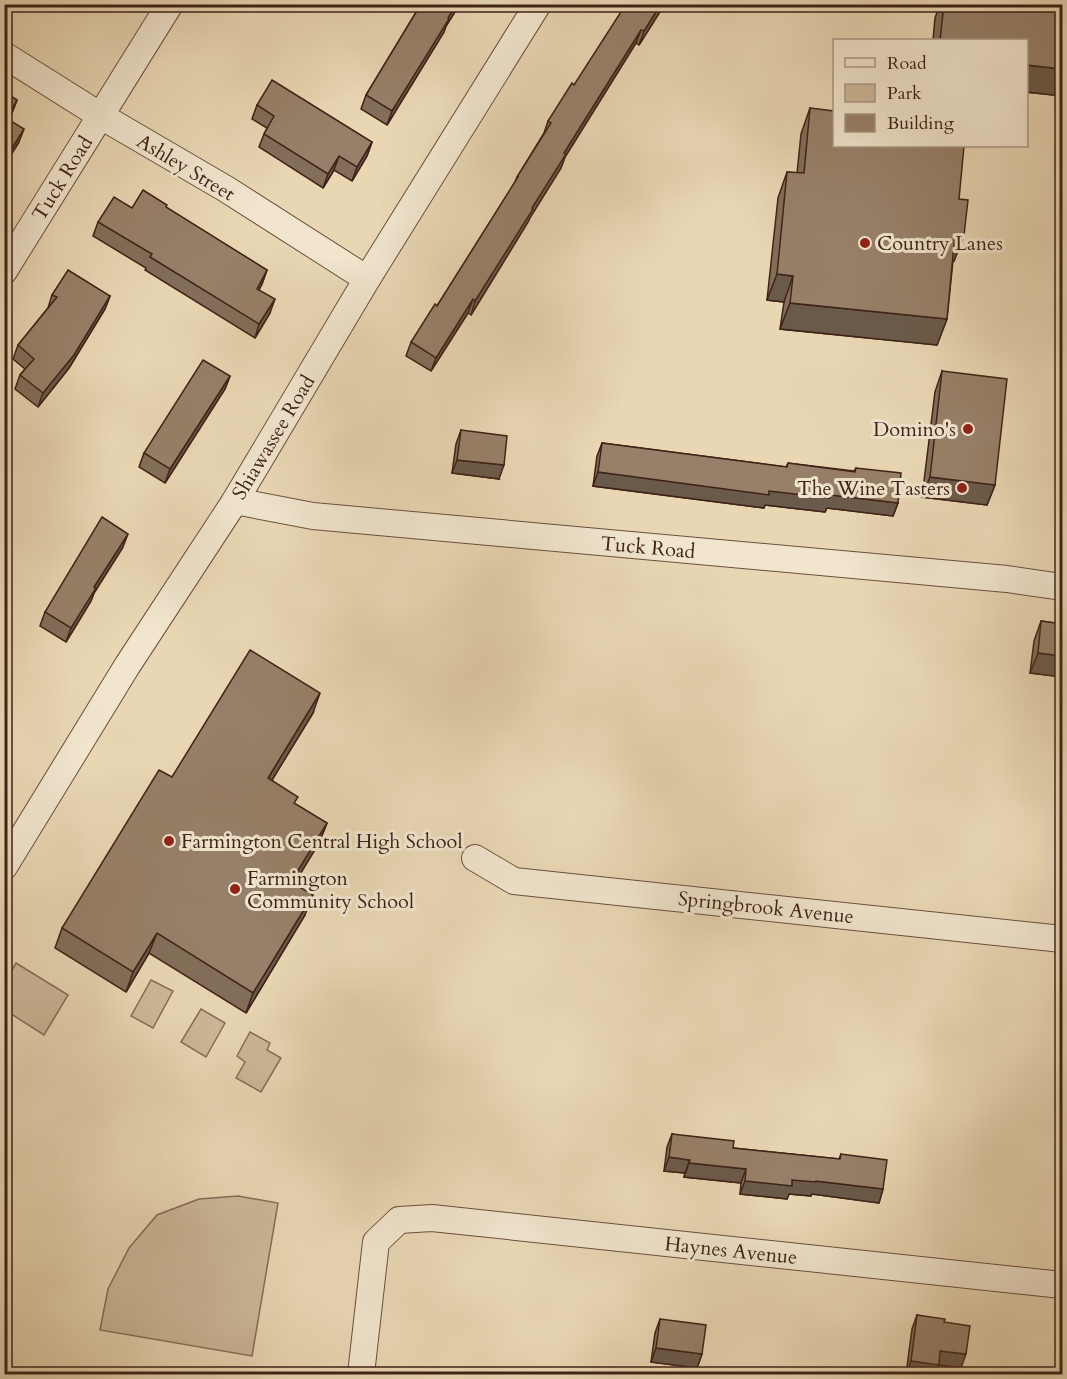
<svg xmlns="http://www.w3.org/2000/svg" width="1067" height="1379" font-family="Cardo,serif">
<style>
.green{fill:#ccb899;stroke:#866d58;stroke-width:1.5}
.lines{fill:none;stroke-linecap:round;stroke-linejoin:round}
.minor-casing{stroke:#6a4f3e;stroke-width:28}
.minor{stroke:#f1e5ce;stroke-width:26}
.wall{fill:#826e5a;stroke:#3f2217;stroke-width:1.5}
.shaded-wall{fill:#6a5a4a;stroke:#3f2217;stroke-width:1.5}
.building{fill:#978069;stroke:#3f2217;stroke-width:1.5}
.poi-dot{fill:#8f2418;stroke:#f1e5ce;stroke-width:2}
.labels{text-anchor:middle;stroke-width:6;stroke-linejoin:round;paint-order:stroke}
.street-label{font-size:20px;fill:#3f2217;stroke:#f1e5ce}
.poi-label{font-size:20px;fill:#3f2217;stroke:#f1e5ce;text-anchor:start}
</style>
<rect width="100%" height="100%" fill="#e9d7b4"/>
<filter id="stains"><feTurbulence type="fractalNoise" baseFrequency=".00333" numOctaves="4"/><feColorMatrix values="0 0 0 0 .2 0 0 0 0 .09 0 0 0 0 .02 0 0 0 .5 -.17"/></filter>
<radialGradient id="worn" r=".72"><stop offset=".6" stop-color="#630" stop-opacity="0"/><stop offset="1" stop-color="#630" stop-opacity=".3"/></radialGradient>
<g class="green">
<polygon points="16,963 68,995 44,1035 5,1010 5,982"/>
<polygon points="151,980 173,991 153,1028 131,1016"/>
<polygon points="201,1009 225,1023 206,1057 181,1042"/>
<polygon points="250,1032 270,1043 267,1050 281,1058 261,1092 236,1078 245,1062 237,1056"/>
<polygon points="238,1196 278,1203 252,1356 100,1330 108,1289 129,1248 157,1215 199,1199"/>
</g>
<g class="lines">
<g class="minor-casing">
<g id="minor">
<polyline points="4,55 101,116 226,189 367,279"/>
<polyline points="4,271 170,4"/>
<polyline points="235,501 313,516 1007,579 1062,587"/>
<polyline points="475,858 514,881 1062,939"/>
<polyline points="4,867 127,666 235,501 367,279 538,4"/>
<polyline points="361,1374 376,1242 399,1220 432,1218 1062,1285"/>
</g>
</g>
<use href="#minor" class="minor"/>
</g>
<g class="wall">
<polygon points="421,4 460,4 446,26 444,32 387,125 361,109 366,95"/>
<polygon points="940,4 1062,4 1062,96 1026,92 1026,40 933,40 935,18"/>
<polygon points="663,7 639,45 636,43 565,157 561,168 531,216 528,222 471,315 468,313 431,371 406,356 411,342 437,306 514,184 517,177 544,133 548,121 574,85"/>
<polygon points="4,92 17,100 12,113 8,119 19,142 4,166"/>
<polygon points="257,105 372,142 367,156 352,181 334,170 323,188 259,147 264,134 267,128 252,119"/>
<polygon points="810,108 959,199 964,235 954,261 953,261 947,319 937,345 780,329 784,302 767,300 778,198 787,172 797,173 801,134"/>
<polygon points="132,208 166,208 267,270 262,284 259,290 270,313 255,338 145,270 146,268 93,236 98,222"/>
<polygon points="52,295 110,296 105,309 69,368 38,407 15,389 20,375 25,369 13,359 18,345 48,308"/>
<polygon points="942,371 995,485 987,505 922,497 935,392"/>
<polygon points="230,376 225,389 165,483 139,467 144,453"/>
<polygon points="461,430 499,479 452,473 456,444"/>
<polygon points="602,443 786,467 788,463 854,471 856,468 898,503 893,516 827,508 825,512 765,505 764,508 593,486 597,456"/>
<polygon points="123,547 94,593 91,601 66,642 40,626 45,612"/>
<polygon points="1041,621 1062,624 1062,677 1030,673 1034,641"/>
<polygon points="313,713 272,780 295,804 327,823 319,843 294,884 305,915 246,1013 149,953 126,992 55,948 62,928 172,777"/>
<polygon points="672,1134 733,1148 839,1159 841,1154 883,1189 879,1203 812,1194 811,1196 789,1194 787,1199 740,1194 741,1183 684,1177 685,1173 664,1171 667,1147"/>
<polygon points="917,1315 944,1322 961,1368 939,1365 935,1374 906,1374 912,1329"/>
<polygon points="660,1319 702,1354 697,1368 651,1362 655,1333"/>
</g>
<g class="shaded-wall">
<polygon points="456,4 460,4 446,26 444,32 387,125 392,111"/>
<polygon points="661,4 664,4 663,7 639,45 644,31"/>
<polygon points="641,30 636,43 565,157 561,168 531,216 528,222 471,315 475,301 532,208 564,153"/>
<polygon points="1026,65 1062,69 1062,96 1026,92"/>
<polygon points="17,100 12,113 4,125 6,118"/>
<polygon points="24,129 19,142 4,166 9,153"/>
<polygon points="372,142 367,156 352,181 357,167"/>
<polygon points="339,156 334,170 323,188 328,174"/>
<polygon points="955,234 964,235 954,261 946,260"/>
<polygon points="267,270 262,284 252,302 257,289"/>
<polygon points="777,274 793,276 784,302 767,300"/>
<polygon points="110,296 105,309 69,368 38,407 43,393"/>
<polygon points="275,299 270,313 255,338 259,324"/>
<polygon points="473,299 468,313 431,371 436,358"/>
<polygon points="790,303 947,319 937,345 780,329"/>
<polygon points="230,376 225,389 165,483 170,469"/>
<polygon points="457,460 504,465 499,479 452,473"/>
<polygon points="598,472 769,491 831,495 898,503 893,516 827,508 825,512 765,505 764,508 593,486"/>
<polygon points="930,477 995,485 987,505 922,497"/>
<polygon points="128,534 123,547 94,593 91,601 66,642 71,628 94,587"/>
<polygon points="1038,653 1062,656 1062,677 1030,673"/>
<polygon points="320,693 313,713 261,798 268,778"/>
<polygon points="327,823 319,843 283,902 291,882"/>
<polygon points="313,895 305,915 246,1013 253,993"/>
<polygon points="157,933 149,953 126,992 133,972"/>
<polygon points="669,1157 690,1160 685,1173 664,1171"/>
<polygon points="689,1163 746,1169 741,1183 684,1177"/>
<polygon points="792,1180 816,1181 883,1189 879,1203 812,1194 811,1196 789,1194 787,1199 740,1194 745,1181"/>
<polygon points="656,1348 702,1354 697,1368 651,1362"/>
<polygon points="940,1351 966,1354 961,1368 939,1365 935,1374 906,1374 911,1361"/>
</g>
<g class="building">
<polygon points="421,4 456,4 448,18 449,19 392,111 366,95"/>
<polygon points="626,4 661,4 644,31 641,30 564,153 566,154 532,208 533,209 475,301 473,299 436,358 411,342 435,304 437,306 518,177 517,177 551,123 548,121 572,83 574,85"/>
<polygon points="944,4 1062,4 1062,69 1026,65 1026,40 940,40"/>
<polygon points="272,80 372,142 357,167 339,156 328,174 264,134 274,116 257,105"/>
<polygon points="4,92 17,100 6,118 24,129 9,153 4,151"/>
<polygon points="810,108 834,111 834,146 964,146 959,199 968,200 964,235 955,234 947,319 790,303 793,276 777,274 787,172 804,173"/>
<polygon points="143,190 167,205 166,207 267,270 257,289 275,299 259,324 150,257 152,254 98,222 114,197 132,208"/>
<polygon points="68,270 110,296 74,355 43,393 20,375 34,359 18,345 57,297 52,295"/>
<polygon points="203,360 230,376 170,469 144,453"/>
<polygon points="942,371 1007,379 995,485 930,477"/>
<polygon points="461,430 507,436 504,465 457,460"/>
<polygon points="602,443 787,467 788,463 855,472 856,468 901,473 898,503 831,495 830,498 769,491 769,495 598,472"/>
<polygon points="102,517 128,534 94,587 96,588 71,628 45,612"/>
<polygon points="1041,621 1062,624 1062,656 1038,653"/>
<polygon points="250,650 320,693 268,778 298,797 294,803 327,823 291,882 313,895 253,993 157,933 133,972 62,928 159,770 172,777"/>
<polygon points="672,1134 734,1141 733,1148 840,1159 841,1154 887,1160 883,1189 816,1181 816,1182 792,1180 792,1186 745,1181 746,1169 689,1163 690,1160 669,1157"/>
<polygon points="917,1315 945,1319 944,1322 970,1326 966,1354 940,1351 939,1365 911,1361"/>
<polygon points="660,1319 706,1325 702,1354 656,1348"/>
</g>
<g class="poi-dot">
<circle cx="865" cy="243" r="6"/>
<circle cx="968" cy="429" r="6"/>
<circle cx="962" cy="488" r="6"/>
<circle cx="169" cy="841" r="6"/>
<circle cx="235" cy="889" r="6"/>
</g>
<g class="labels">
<g class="street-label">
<text transform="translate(186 167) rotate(31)" y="7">Ashley Street</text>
<text transform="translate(62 178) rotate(-58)" y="7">Tuck Road</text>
<text transform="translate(273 437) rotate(-59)" y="7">Shiawassee Road</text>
<text transform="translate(648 547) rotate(5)" y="7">Tuck Road</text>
<text transform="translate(766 907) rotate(6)" y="7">Springbrook Avenue</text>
<text transform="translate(731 1250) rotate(6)" y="7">Haynes Avenue</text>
</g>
<g class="poi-label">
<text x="877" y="250">Country Lanes</text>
<text x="956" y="436" text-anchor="end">Domino's</text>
<text x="950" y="495" text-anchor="end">The Wine Tasters</text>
<text x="181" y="848">Farmington Central High School</text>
<text x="247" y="885">Farmington<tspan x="247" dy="23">Community School</tspan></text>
</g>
</g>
<rect width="1067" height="1379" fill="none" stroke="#e9d7b4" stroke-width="24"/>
<rect x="6" y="6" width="1055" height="1367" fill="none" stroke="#3f2217" stroke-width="3"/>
<rect x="12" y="12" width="1043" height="1355" fill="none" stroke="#3f2217" stroke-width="1.5"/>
<rect x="833" y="39" width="195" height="108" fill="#f1e5ce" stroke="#aa9785" stroke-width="1.5"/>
<rect x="845" y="58" width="30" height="9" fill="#f1e5ce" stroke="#aa9785" stroke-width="1.5"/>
<text x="887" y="69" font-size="18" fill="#3f2217">Road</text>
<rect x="845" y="84" width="30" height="18" fill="#ccb899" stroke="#aa9785" stroke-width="1.5"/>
<text x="887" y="99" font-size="18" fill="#3f2217">Park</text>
<rect x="845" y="114" width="30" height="18" fill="#978069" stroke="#aa9785" stroke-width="1.5"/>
<text x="887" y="129" font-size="18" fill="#3f2217">Building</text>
<rect width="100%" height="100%" filter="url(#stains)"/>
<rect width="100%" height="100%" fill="url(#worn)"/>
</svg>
